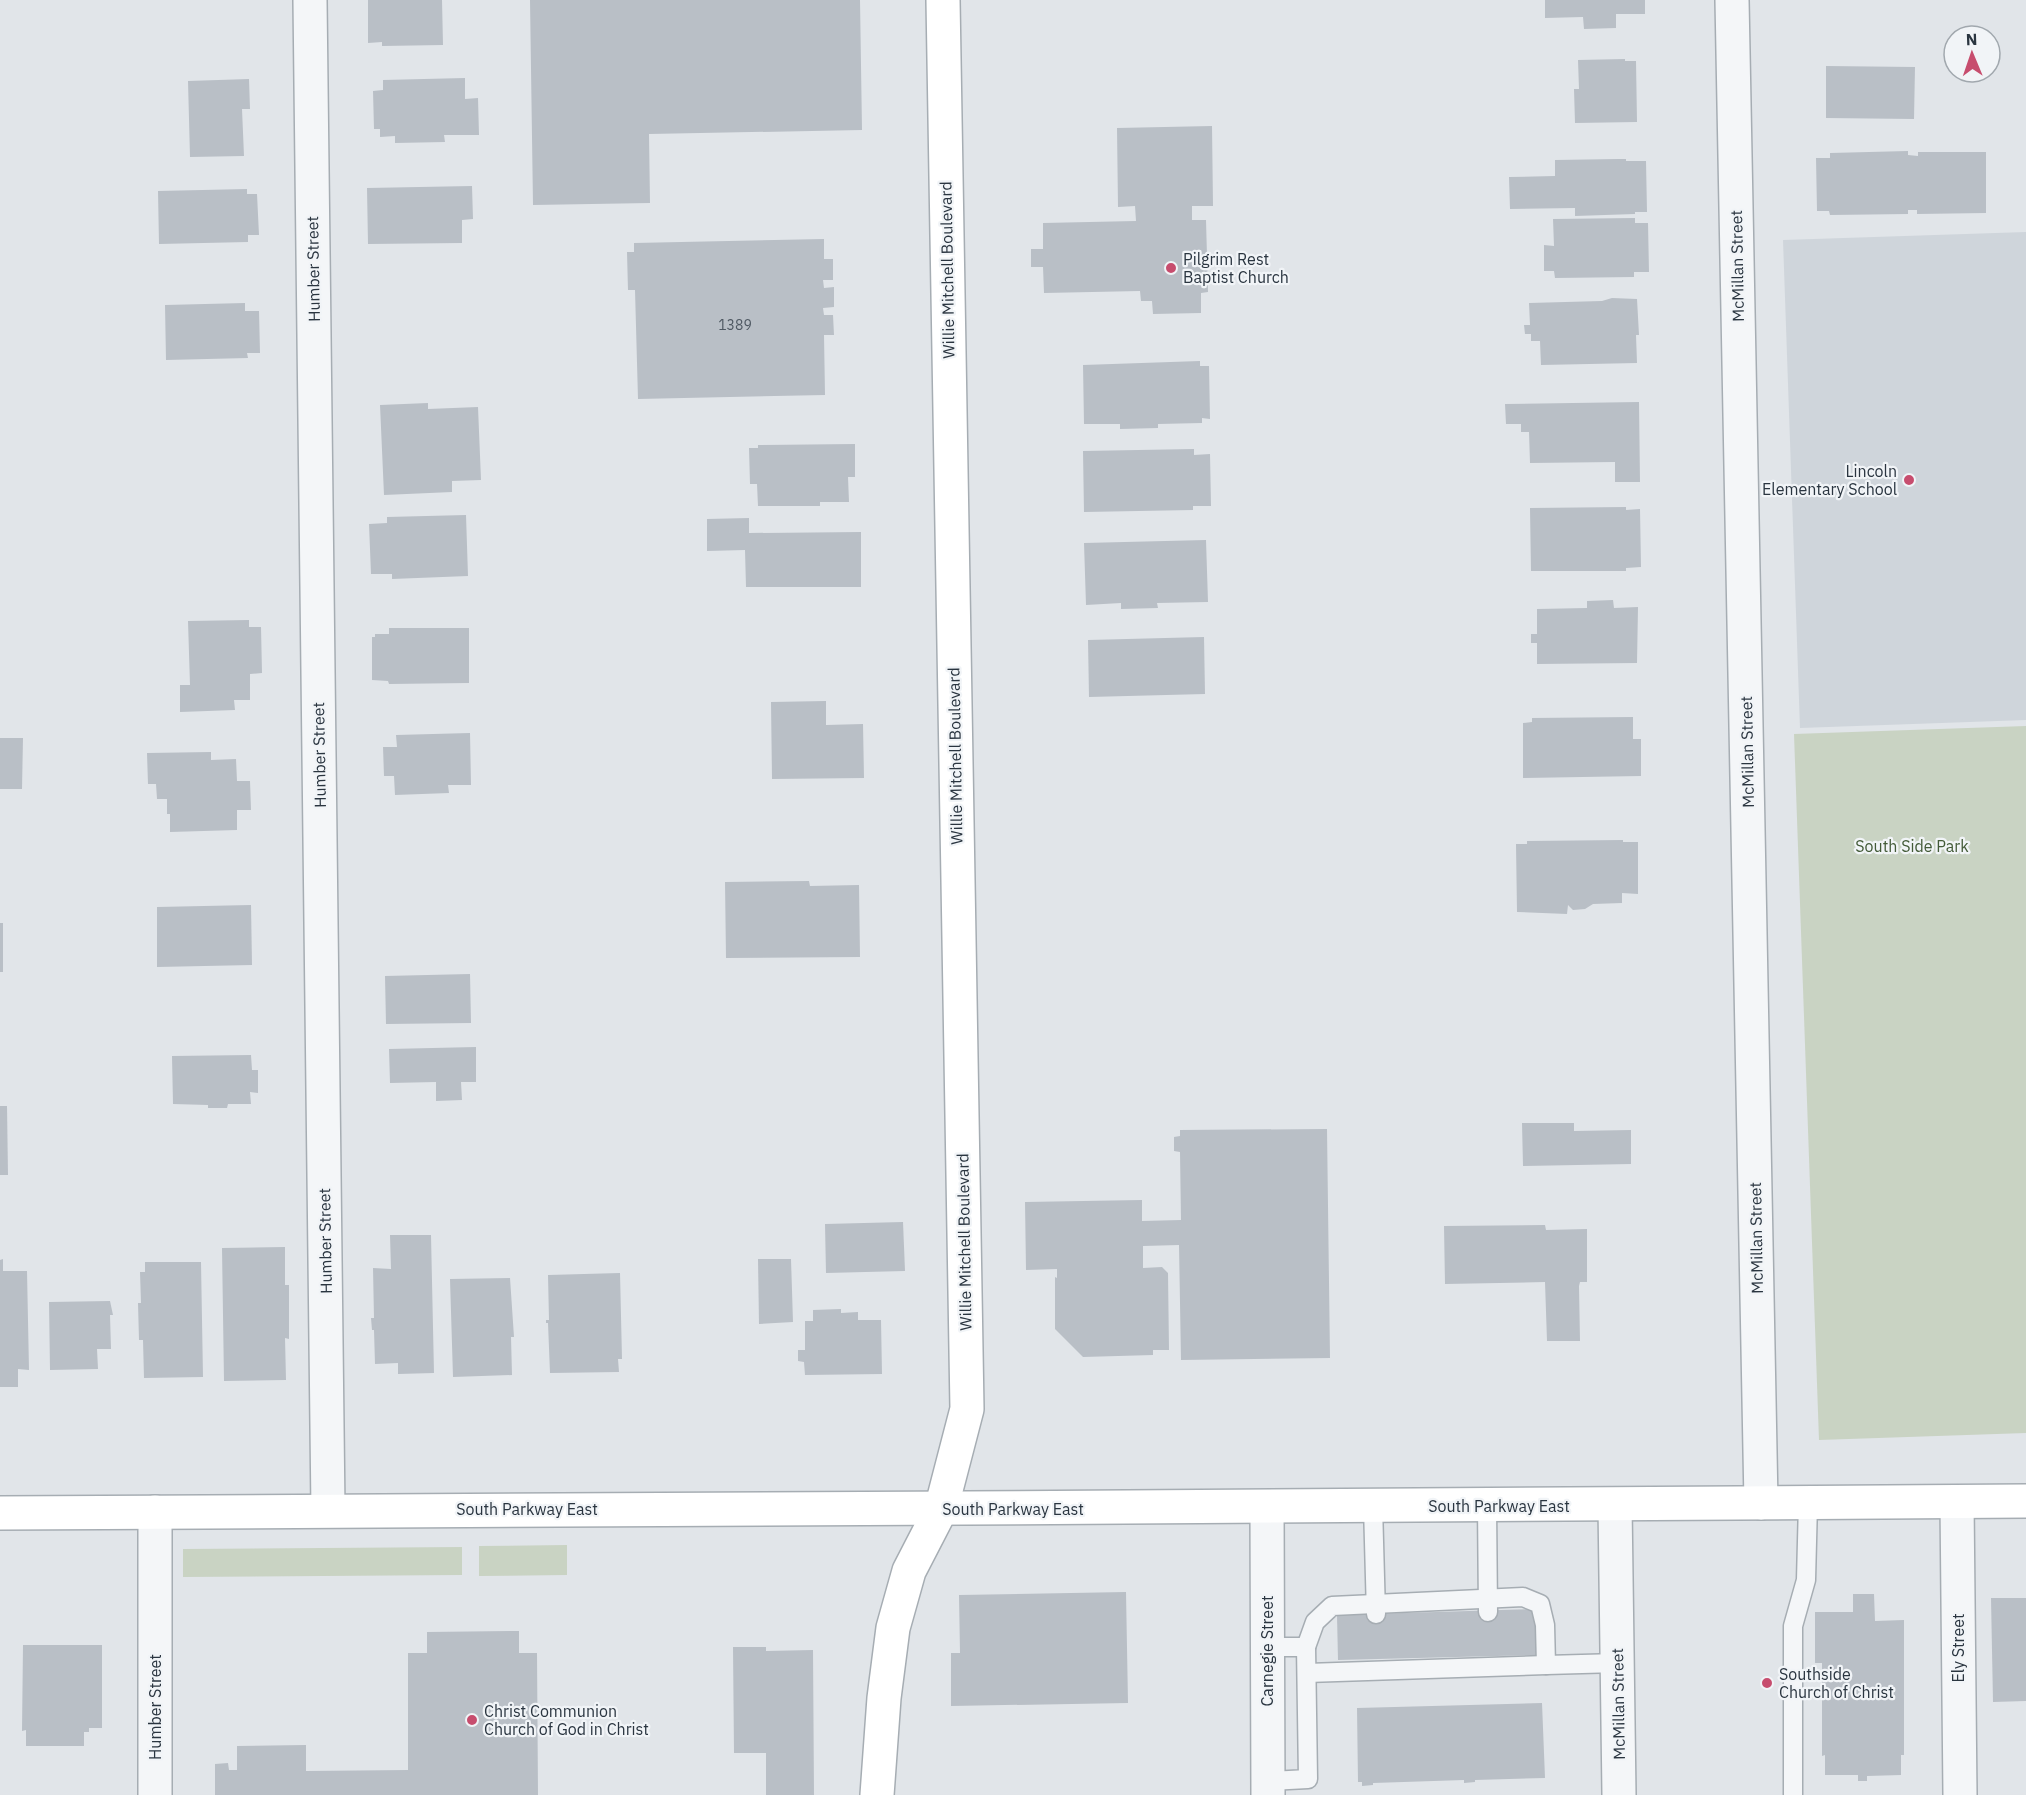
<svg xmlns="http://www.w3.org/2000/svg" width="2026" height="1795" font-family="'IBM Plex Sans',sans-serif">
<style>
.built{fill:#cfd5db}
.green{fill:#c9d3c3}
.building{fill:#b9bfc6}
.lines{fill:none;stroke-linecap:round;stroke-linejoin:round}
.lane-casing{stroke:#a6adb3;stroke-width:21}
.street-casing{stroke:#a6adb3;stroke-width:36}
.secondary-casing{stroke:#a6adb3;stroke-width:36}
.lane{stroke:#f4f6f8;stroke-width:18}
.street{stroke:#f4f6f8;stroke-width:33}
.secondary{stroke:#fff;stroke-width:33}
.poi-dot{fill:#c74d6e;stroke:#f1f4f7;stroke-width:2}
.labels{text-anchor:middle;stroke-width:4.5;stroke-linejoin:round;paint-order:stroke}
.number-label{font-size:14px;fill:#4e5862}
.poi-label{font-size:16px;fill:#2a3540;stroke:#f1f4f7;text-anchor:start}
.street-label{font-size:16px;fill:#2a3540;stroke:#f1f4f7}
.park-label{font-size:16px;fill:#435b38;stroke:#f1f4f7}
</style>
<rect width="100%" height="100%" fill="#e1e5e9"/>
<polygon class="built" points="2026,232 2026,720 1800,728 1783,240"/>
<g class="green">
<polygon points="2026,726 2026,1433 1819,1440 1794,734"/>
<polygon points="567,1545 567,1575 479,1576 479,1546"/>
<polygon points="462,1547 462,1575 183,1577 183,1549"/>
</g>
<g class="building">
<polygon points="368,0 442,0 443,45 382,46 382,42 368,43"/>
<polygon points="530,0 860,0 862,130 649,134 650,203 533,205"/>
<polygon points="1545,0 1645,0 1645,14 1616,14 1616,28 1584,29 1583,17 1545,18"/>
<polygon points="1625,59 1625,61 1636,61 1637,122 1575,123 1574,89 1579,89 1578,60"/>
<polygon points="1826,66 1915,67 1914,119 1826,118"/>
<polygon points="465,78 465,99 478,98 479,135 444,135 445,142 395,143 395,136 380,137 380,129 374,129 373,91 383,90 383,80"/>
<polygon points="249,79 250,109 242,109 244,156 190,157 188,81"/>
<polygon points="1212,126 1213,206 1192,206 1192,220 1206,220 1208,292 1201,293 1201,313 1153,314 1152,301 1141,301 1140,291 1044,293 1043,267 1031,267 1031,249 1043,249 1043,223 1136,221 1135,206 1118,207 1117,128"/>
<polygon points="1908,151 1908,155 1918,156 1918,152 1986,152 1986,213 1917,214 1917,210 1908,210 1908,214 1830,215 1829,211 1817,211 1816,158 1830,158 1830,153"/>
<polygon points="1618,159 1626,159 1626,161 1646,161 1647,212 1635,212 1635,214 1575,216 1575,208 1510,209 1509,177 1555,176 1555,160"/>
<polygon points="472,186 473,219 462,220 462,243 368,244 367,188"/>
<polygon points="247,189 247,194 257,194 259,235 248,235 248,242 159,244 158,191"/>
<polygon points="1635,218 1635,223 1648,223 1649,272 1634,272 1634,277 1555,278 1554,271 1544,271 1544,245 1554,246 1553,219"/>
<polygon points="824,239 824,259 833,259 833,280 823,280 824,288 834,287 834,307 823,308 824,315 833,315 834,335 824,335 825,395 638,399 635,290 628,290 627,252 634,252 634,243"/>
<polygon points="1612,298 1637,299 1639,335 1636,335 1637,363 1541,365 1540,341 1531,341 1531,334 1525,334 1524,325 1530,325 1529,303 1602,301"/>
<polygon points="245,303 245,311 259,311 260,353 247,353 248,358 166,360 165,305"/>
<polygon points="1200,361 1200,366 1209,366 1210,419 1202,418 1202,423 1158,424 1158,428 1120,429 1120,424 1084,424 1083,365"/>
<polygon points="1639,402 1640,482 1615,482 1615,462 1530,463 1529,432 1521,432 1521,424 1506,424 1505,404"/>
<polygon points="428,403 428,409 478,407 481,480 452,481 452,492 384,495 380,405"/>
<polygon points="855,444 855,477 848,477 849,502 820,502 820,506 758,506 757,484 750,484 749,448 758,448 758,445"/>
<polygon points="1194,449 1194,455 1210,454 1211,506 1193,506 1193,510 1084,512 1083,451"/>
<polygon points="1626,507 1626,510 1640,509 1641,567 1626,568 1626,571 1531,571 1530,508"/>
<polygon points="466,515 468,576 392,579 392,574 371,574 369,524 387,523 387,517"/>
<polygon points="749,518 749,533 861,532 861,587 746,587 745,550 707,551 707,519"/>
<polygon points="1206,540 1208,602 1157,603 1158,608 1121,609 1121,603 1086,605 1084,543"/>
<polygon points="1613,600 1614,608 1638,607 1637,663 1537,664 1537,643 1531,643 1531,634 1537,634 1537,609 1587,608 1587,601"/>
<polygon points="249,620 249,627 261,627 262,673 250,674 250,700 234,700 235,710 180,712 180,685 190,685 188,621"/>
<polygon points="389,628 469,628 469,683 389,684 388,681 372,680 372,637 375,637 375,634 389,634"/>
<polygon points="1204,637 1205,694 1089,697 1088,640"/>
<polygon points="826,701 826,725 863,724 864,778 772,779 771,702"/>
<polygon points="1633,717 1633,739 1641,739 1641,776 1523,778 1523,723 1532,722 1532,718"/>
<polygon points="470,733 471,785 448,785 449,793 395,795 394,776 384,776 383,747 397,747 396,735"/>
<polygon points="0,738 23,738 22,789 0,789"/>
<polygon points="211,752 211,760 236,759 237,781 250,781 251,810 237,810 237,830 170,832 170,814 167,814 167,799 157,799 156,784 148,784 147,753"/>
<polygon points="1623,840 1623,842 1638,842 1638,894 1622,893 1622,903 1593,904 1585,909 1573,910 1568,905 1567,914 1517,912 1516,844 1527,844 1527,841"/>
<polygon points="809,881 810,886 859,885 860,957 726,958 725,882"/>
<polygon points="251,905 252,965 157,967 157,907"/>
<rect x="0" y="923" width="3" height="49"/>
<polygon points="470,974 471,1023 386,1024 385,976"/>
<polygon points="476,1047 476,1082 461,1082 462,1100 436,1101 436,1082 390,1083 389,1049"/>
<polygon points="251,1055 252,1070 258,1070 258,1093 250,1092 251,1104 228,1104 227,1108 208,1108 208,1105 173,1104 172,1056"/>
<polygon points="0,1106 7,1106 8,1175 0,1175"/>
<polygon points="1522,1123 1574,1123 1574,1131 1631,1130 1631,1164 1523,1166"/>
<polygon points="1327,1129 1330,1358 1181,1360 1179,1245 1143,1246 1143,1268 1162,1267 1168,1273 1169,1350 1153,1350 1153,1355 1083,1357 1055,1329 1055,1277 1057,1278 1057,1269 1026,1270 1025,1202 1142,1200 1142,1221 1181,1220 1180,1152 1174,1151 1174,1137 1180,1136 1180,1130"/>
<polygon points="903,1222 905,1271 826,1273 825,1224"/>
<polygon points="1545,1225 1546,1230 1587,1229 1587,1282 1580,1282 1579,1286 1580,1341 1547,1341 1545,1282 1445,1284 1444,1226"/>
<polygon points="390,1235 431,1235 434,1373 398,1374 398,1363 375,1364 374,1330 372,1330 371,1318 374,1318 373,1268 391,1269"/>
<polygon points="285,1247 285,1285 289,1285 289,1339 285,1338 286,1380 224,1381 222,1248"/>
<polygon points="3,1259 3,1271 27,1271 29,1370 18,1369 18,1387 0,1387 0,1260"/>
<polygon points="758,1259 791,1259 793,1322 759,1324"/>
<polygon points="145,1262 201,1262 203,1377 144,1378 143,1340 139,1340 138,1303 141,1303 140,1272 145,1272"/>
<polygon points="620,1273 622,1359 618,1359 619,1372 550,1373 548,1323 546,1323 546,1320 549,1320 548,1275"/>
<polygon points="510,1278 514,1337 511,1337 512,1375 453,1377 450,1279"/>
<polygon points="110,1301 113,1315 110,1315 111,1349 97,1349 98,1369 50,1370 49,1302"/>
<polygon points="841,1309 841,1313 858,1312 858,1320 881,1320 882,1374 805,1375 804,1362 798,1361 798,1350 805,1350 805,1321 813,1321 813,1310"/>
<polygon points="1126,1592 1128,1703 951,1706 951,1653 960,1653 959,1595"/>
<polygon points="1853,1594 1874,1594 1875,1621 1904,1620 1904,1755 1901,1755 1901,1775 1867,1776 1867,1781 1858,1781 1858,1775 1825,1775 1825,1755 1822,1756 1822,1663 1815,1663 1815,1612 1853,1612"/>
<polygon points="1991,1598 2026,1598 2026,1701 1993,1702"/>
<polygon points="1532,1609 1537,1614 1536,1655 1338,1660 1337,1615"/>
<polygon points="519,1631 519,1653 537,1653 538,1795 215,1795 215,1764 228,1763 229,1770 237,1770 237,1746 306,1745 306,1771 408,1770 408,1653 427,1653 427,1632"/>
<polygon points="23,1645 102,1645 102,1728 89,1728 89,1732 84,1732 84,1746 26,1746 26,1730 22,1731"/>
<polygon points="733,1647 766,1647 766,1651 813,1650 814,1795 766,1795 766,1753 734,1753"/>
<polygon points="1542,1703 1545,1778 1475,1780 1475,1782 1464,1783 1464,1780 1373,1783 1373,1785 1362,1786 1362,1782 1358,1782 1357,1708"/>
</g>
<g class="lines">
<g class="lane-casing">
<g id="lane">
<polyline points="1373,1506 1376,1614"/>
<polyline points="1487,1506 1488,1612"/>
<polyline points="1267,1647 1306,1647 1308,1779 1268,1781"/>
<polyline points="1306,1647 1315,1622 1332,1606 1523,1597 1540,1604 1545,1625 1546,1665 1618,1663"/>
<polyline points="1307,1673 1546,1665"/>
<polyline points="1793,1795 1793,1626 1806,1580 1808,1503"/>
</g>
</g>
<g class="street-casing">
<g id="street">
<polyline points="310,0 328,1510"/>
<polyline points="1732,0 1761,1503"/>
<polyline points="1957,1502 1960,1795"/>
<polyline points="1615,1505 1619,1795"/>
<polyline points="1267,1507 1268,1795"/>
<polyline points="155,1795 155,1512"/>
</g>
</g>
<g class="secondary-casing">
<g id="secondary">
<path d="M0,1513C675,1507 1351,1509 2026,1501"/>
<polyline points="877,1795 884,1698 893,1628 909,1571 941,1509 967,1409 943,0"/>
</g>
</g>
<use href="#lane" class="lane"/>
<use href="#street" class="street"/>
<use href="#secondary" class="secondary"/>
</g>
<g class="poi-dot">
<circle cx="1171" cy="268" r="6"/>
<circle cx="1909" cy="480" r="6"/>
<circle cx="1767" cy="1683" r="6"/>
<circle cx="472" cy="1720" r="6"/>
</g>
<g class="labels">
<g class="number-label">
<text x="735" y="330">1389</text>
</g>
<g class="poi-label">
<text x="1183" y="265">Pilgrim Rest<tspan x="1183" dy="18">Baptist Church</tspan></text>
<text x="1897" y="477" text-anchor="end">Lincoln<tspan x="1897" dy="18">Elementary School</tspan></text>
<text x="1779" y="1680">Southside<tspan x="1779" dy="18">Church of Christ</tspan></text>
<text x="484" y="1717">Christ Communion<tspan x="484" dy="18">Church of God in Christ</tspan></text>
</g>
<g class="street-label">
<text transform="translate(1737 266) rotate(-91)" y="6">McMillan Street</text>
<text transform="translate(313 269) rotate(-91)" y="6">Humber Street</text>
<text transform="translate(947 270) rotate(-91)" y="6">Willie Mitchell Boulevard</text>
<text transform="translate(1747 752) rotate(-91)" y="6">McMillan Street</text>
<text transform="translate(319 755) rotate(-91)" y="6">Humber Street</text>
<text transform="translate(955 756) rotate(-91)" y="6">Willie Mitchell Boulevard</text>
<text transform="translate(1756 1238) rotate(-91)" y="6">McMillan Street</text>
<text transform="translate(325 1241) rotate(-91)" y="6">Humber Street</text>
<text transform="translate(964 1242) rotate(-91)" y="6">Willie Mitchell Boulevard</text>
<text x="1499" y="1512">South Parkway East</text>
<text x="527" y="1515">South Parkway East</text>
<text x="1013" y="1515">South Parkway East</text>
<text transform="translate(1958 1648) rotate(-90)" y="6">Ely Street</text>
<text transform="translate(1267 1651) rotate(-90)" y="6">Carnegie Street</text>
<text transform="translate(1618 1704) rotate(-91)" y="6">McMillan Street</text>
<text transform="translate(155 1707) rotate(-90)" y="6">Humber Street</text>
</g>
<g class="park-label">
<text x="1912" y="852">South Side Park</text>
</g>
</g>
<g transform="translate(1972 54) rotate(358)"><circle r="28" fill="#f1f4f7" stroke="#a1a8ae" stroke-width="1.5"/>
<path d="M0-4.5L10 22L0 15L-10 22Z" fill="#c74d6e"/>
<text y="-9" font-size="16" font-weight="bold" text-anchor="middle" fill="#2a3540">N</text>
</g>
</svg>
